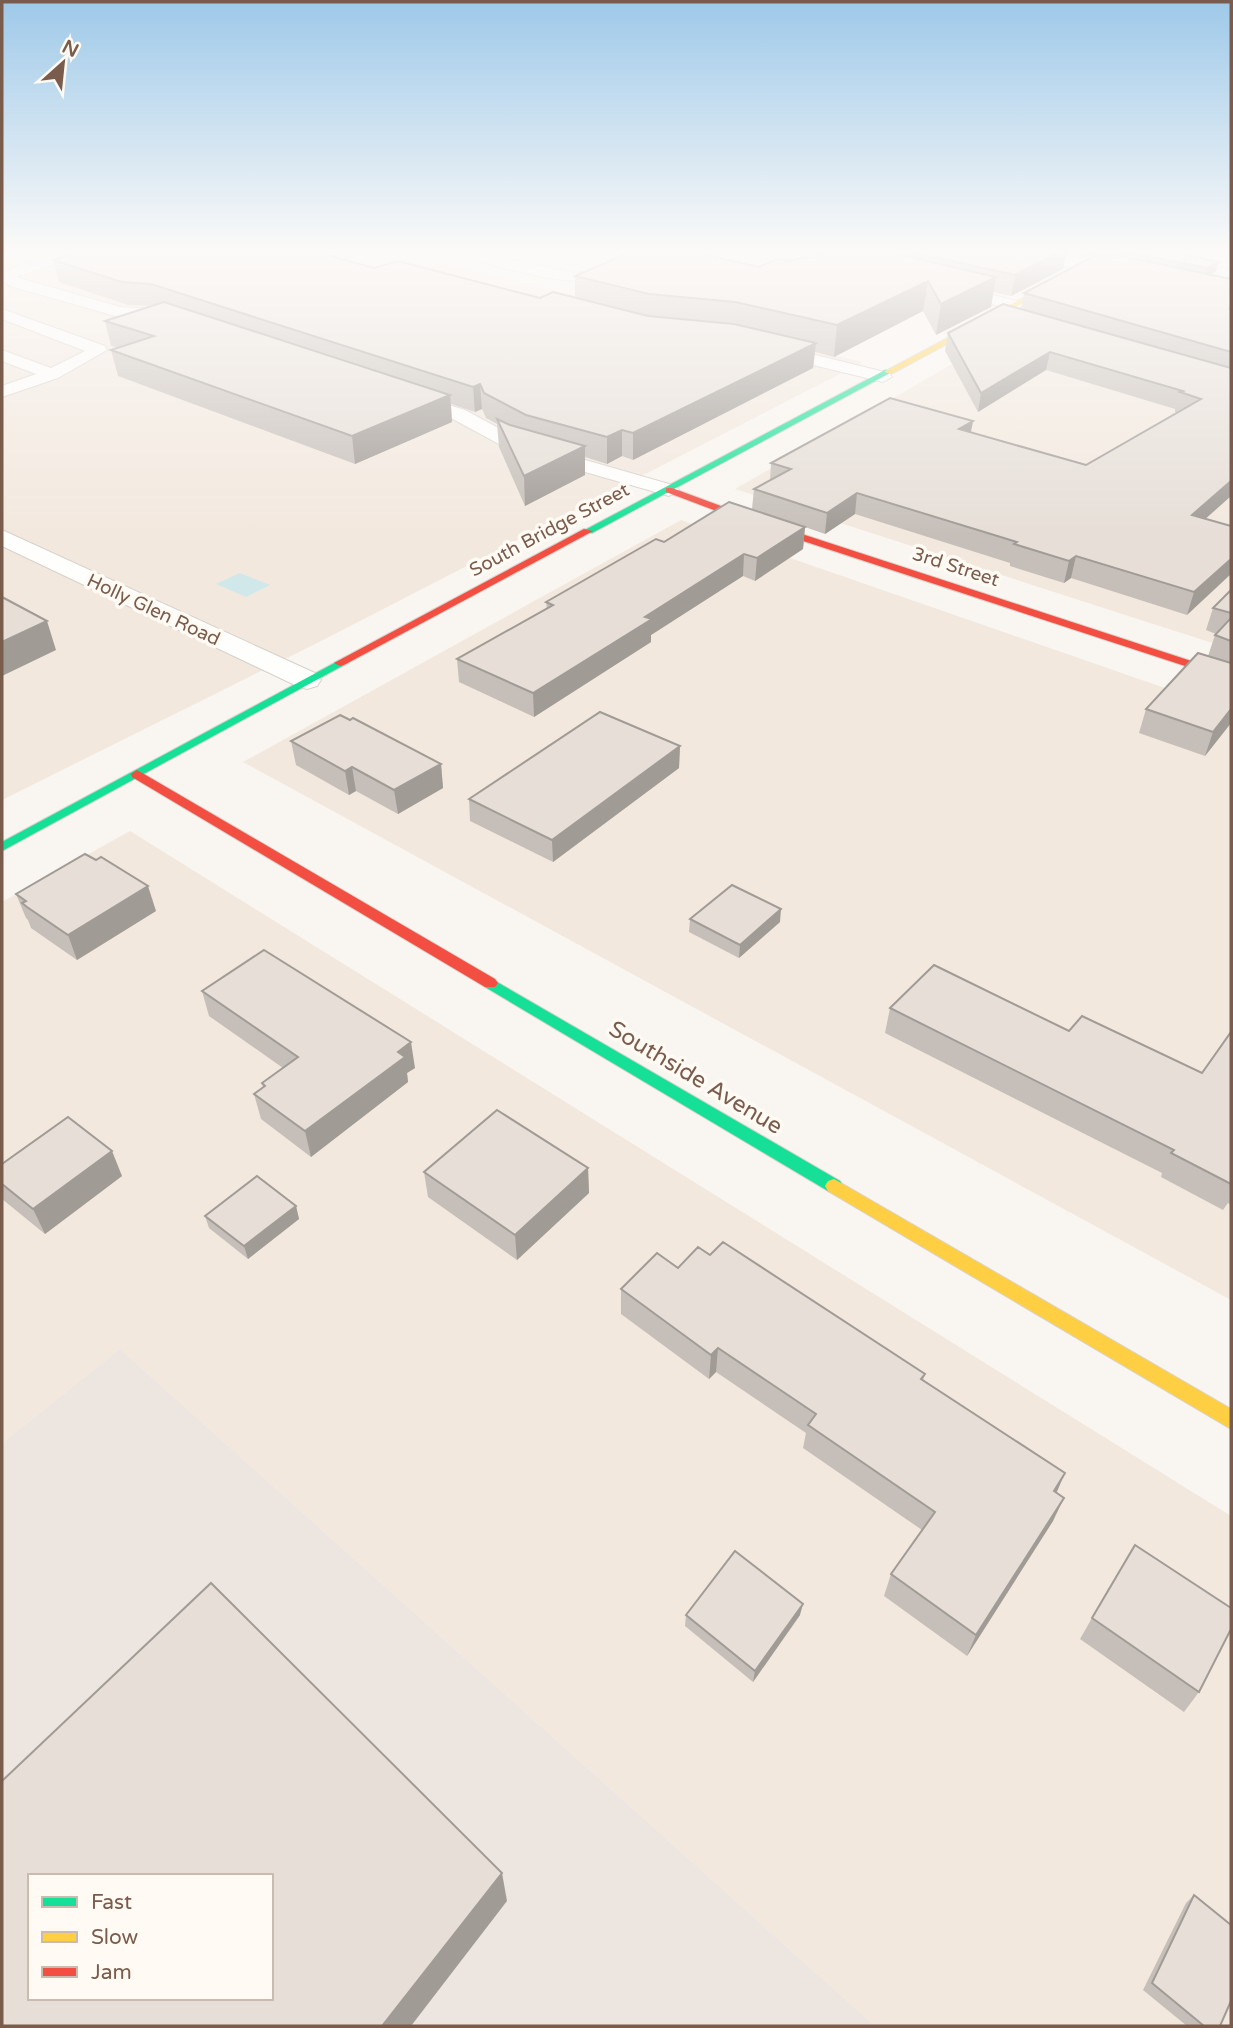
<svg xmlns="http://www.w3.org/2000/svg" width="1233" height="2028" font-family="'Varela Round',sans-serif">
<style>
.residential{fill:#f2e8de}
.industrial{fill:#ede5e0;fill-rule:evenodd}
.water{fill:#d0e8ea}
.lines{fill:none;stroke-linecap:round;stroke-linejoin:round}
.lane-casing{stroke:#d7d1cb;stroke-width:2}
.street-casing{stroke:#d7d1cb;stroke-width:2}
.fast-casing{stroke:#d9d2cb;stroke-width:2}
.slow-casing{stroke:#d9d2cb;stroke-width:2}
.jam-casing{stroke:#d9d2cb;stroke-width:2}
.lane{fill:#fefefd;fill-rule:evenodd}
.street{fill:#fefefd;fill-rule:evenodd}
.fast{fill:#16e098;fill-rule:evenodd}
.slow{fill:#ffcf43;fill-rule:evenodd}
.jam{fill:#f24e42;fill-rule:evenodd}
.wall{fill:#c6bfb9}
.shaded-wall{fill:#a19b96}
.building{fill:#e6ded7;stroke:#a19b96;stroke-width:2;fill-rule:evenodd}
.labels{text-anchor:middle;stroke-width:7;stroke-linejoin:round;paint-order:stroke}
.far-street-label{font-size:19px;fill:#7a5c4d;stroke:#fffaf3}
.street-label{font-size:23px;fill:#7a5c4d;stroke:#fffaf3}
</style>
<rect width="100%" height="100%" fill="#f9f5f0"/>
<g class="residential">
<polygon points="29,251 289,251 340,265 408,256 863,362 323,640 2,800 2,258"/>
<polygon points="1013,329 1231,394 1231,649 735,489"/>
<polygon points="681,520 1231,711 1231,1300 243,762"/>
<polygon points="130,831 1231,1516 1231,2026 875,2026 120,1349 2,1443 2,902"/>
</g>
<path class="industrial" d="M120,1349L875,2026H2V1443ZM30,1876H271V1998H30Z"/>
<polygon class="water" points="240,573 270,585 246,597 216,584"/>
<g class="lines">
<g class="lane-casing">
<g id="lane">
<polygon points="70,251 94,251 16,277 120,307 155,309 183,321 175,326 147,317 119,317 13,287 2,281 2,272"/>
<path d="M473,251H488L490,256L576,273L594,271L617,262L624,266C594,297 518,271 481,262L473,258Z"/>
<path d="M758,251H812L814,254C805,262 768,259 758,251Z"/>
<path d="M1002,251C1043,251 1083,260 1124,263L1131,267L1124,271L1067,267Z"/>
<polygon points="1175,251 1200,251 1231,260 1231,269"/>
<polygon points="949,284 1021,302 1023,305 1015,310 944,292 941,289"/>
<polygon points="2,309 105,346 107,350 58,378 2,397 2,386 36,374 2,361 2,350 51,368 85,351 2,319"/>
<polygon points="770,344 889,373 892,377 883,382 764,353 762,349"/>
<polygon points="409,393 465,410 526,443 676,486 679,490 669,496 512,451 451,418 403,402 400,398 403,394"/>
</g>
</g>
<g class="street-casing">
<polygon id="street" points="2,530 317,674 321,680 317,686 307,689 297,686 2,546"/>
</g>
<g class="fast-casing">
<g id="fast">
<polygon points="885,370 892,372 592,533 583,531"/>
<polygon points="340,660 344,661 344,665 2,851 2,842"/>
<polygon points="490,978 840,1181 843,1186 840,1191 834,1193 828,1191 485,987 482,983 485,979"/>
</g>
</g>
<g class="slow-casing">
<g id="slow">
<polygon points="1111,251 1120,251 891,374 884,372"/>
<polygon points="834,1179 1231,1409 1231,1429 828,1191 825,1186 828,1181"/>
</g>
</g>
<g class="jam-casing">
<g id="jam">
<polygon points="666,488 672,488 759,520 1231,674 1231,681 751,524 666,492"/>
<polygon points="584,529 593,531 344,665 340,666 334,663"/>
<polygon points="137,770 495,979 498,983 495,987 485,987 132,777 131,774"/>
</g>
</g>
<use href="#lane" class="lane"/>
<use href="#street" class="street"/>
<use href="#fast" class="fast"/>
<use href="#slow" class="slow"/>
<use href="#jam" class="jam"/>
</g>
<g class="wall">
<polygon points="817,251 1100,251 1085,258 1066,254 1063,269 1011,296 993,292 991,307 936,335 923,311 834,357 815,352 813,368 633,460 622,456 607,464 585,457 585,475 525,506 499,447 497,424 486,418 482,409 475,412 451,404 452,422 355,464 118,376 111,350 118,348 111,346 105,321 151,306 128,305 59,282 53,260 374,268 540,298 575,298 575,276 759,267 817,256"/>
<polygon points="1116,251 1166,251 1216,271 1210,275 1231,279 1231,496 1205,519 1231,526 1187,615 1071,578 1064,583 1010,566 1010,563 855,514 825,534 805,527 803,549 755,581 743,576 651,635 651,642 534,717 459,682 457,659 547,609 546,602 664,542 752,509 754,489 770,481 771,463 973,421 971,432 1086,465 1177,412 1175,412 1175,409 1046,370 978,412 945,351 948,333 1021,309 1024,293 1115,256"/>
<polygon points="1231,590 1231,723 1205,756 1139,733 1146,709 1208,656 1215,635 1216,634 1206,630 1213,608"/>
<polygon points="291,741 441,764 443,788 398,814 356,791 349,795 296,765"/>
<polygon points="680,746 679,768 553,862 470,821 469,799"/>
<polygon points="16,894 156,911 77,960 31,928 28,920 26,918"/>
<polygon points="690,919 780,922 739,958 689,932"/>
<polygon points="202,991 415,1068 407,1073 408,1082 311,1157 261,1119 254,1094 263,1087 262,1083 283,1068 209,1016"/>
<polygon points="890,1008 1069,1031 1202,1073 1231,1032 1231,1205 1228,1203 1223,1210 1161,1177 1162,1173 885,1033"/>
<polygon points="2,1164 122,1176 45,1234 2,1199"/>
<polygon points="588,1168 589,1193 517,1260 428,1197 424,1172"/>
<polygon points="296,1206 299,1219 248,1259 209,1228 205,1216"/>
<polygon points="710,1255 925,1374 923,1381 1065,1473 1056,1493 1053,1521 967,1656 884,1596 891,1574 922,1530 803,1448 806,1433 716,1372 709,1379 621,1314 621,1289"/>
<polygon points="686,1615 800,1615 753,1682 685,1626"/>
<polygon points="1092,1618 1199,1692 1184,1712 1080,1639"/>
<polygon points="1194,1895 1220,2026 1187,2026 1143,1990 1186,1903"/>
</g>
<g class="shaded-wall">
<polygon points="817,251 861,251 815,270"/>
<polygon points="1061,251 1067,251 1063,269 1011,296 1015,275"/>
<polygon points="1086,251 1100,251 1085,258"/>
<polygon points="1219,262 1216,271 1205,277 1208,268"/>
<polygon points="996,277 991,307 936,335 941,304"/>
<polygon points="928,281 923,311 834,357 837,325"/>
<polygon points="816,343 813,368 633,460 633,433"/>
<polygon points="1050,352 1046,370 978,412 981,393"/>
<polygon points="480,384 482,409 475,412 473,387"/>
<polygon points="450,395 452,422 355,464 352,436"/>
<polygon points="973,421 969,441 959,429"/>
<polygon points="622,430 622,456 607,464 607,437"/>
<polygon points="585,446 585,475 525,506 524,476"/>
<polygon points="1231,481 1231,496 1186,536 1192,515"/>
<polygon points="857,493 855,514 825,534 827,513"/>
<polygon points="805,527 803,549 755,581 757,558"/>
<polygon points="744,554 743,576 651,635 651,642 534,717 533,693 645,617"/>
<polygon points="1076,556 1071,578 1064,583 1069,561"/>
<polygon points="1231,559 1231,574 1187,615 1194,592"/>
<polygon points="47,621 56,650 2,676 2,642"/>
<polygon points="1231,709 1231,723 1205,756 1213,732"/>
<polygon points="680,746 679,768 553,862 552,840"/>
<polygon points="441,764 443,788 398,814 394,790"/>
<polygon points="352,767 356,791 349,795 345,771"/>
<polygon points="148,886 156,911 77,960 68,935"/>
<polygon points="781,909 780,922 739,958 740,945"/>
<polygon points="411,1042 415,1068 407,1073 408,1082 311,1157 305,1131 398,1052"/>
<polygon points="112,1151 122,1176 45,1234 33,1209"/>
<polygon points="588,1168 589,1193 517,1260 515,1235"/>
<polygon points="296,1206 299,1219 248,1259 244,1246"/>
<polygon points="718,1348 716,1372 709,1379 711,1355"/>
<polygon points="1065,1473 1055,1496 1054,1491"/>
<polygon points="1064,1498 1053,1521 967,1656 976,1635"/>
<polygon points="803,1604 800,1615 753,1682 755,1671"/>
<polygon points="502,1873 507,1901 411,2026 382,2026"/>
</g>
<g class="building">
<polygon points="84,251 313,251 374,268 398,261 540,298 553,292 648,316 734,324 816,343 633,433 622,430 607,437 526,415 484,393 480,384 473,387 151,284 122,282 53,260"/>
<polygon points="633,251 688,251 759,267 777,259 788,261 838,251 883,251 996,277 941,304 928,281 837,325 735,302 649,294 575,276"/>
<polygon points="906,251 1061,251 1015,275"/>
<polygon points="1119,251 1166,251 1219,262 1208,268"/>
<polygon points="1096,255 1127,257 1231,279 1231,308 1229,309 1231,309 1231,352 1024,293"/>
<polygon points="164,302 450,395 352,436 111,350 154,336 105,321"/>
<polygon points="1003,304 1231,368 1231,481 1192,515 1231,526 1231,559 1194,592 1076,556 1069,561 1014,544 1017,542 857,493 827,513 754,489 791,469 771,463 890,398 973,421 959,429 1086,465 1201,399 1180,392 1183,391 1050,352 981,393 948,333"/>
<polygon points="497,419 510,425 585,446 524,476"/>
<polygon points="729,502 805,527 757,558 744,554 645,617 652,619 533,693 457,659 553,605 546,602 656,539 664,542"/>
<polygon points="1231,590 1231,613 1213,608"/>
<polygon points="2,597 47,621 2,642"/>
<polygon points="1231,618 1231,641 1215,635"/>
<polygon points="1198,653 1231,663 1231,709 1213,732 1146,709"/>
<polygon points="600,712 680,746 552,840 469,799"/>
<polygon points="340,715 350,720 353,718 441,764 394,790 352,767 345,771 291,741"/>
<polygon points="85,854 96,860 101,857 148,886 68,935 27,907 22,903 26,901 16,894"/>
<polygon points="732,885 781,909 740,945 690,919"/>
<polygon points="264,950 411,1042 398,1052 405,1057 305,1131 254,1094 265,1086 262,1083 298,1057 202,991"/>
<polygon points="934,965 1069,1031 1082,1016 1202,1073 1231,1032 1231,1184 1171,1153 1174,1150 890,1008"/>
<polygon points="497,1110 588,1168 515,1235 424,1172"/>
<polygon points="68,1117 112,1151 33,1209 2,1184 2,1164"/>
<polygon points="257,1176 296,1206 244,1246 205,1216"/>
<polygon points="723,1242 925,1374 921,1379 1065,1473 1054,1491 1064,1498 976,1635 891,1574 935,1512 808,1425 816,1414 718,1348 711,1355 621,1289 657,1253 678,1268 698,1247 710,1255"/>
<polygon points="1135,1545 1231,1608 1231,1629 1199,1692 1092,1618"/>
<polygon points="735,1551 803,1604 755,1671 686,1615"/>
<path d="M211,1583L502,1873L382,2026H2V1781ZM30,1876H271V1998H30Z"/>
<polygon points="1194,1895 1231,1925 1231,2001 1220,2026 1204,2026 1152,1983"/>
</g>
<linearGradient id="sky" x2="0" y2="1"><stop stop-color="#9ec9e9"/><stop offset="0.47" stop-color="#fcfaf8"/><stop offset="1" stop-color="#fcfaf8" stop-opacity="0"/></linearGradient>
<rect width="1233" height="535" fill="url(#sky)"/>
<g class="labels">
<g class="far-street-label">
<text transform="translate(549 529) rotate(-28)" y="7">South Bridge Street</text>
<text transform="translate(956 566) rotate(18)" y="7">3rd Street</text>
<text transform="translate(154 609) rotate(25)" y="7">Holly Glen Road</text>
</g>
<g class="street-label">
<text transform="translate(696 1077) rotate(31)" y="8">Southside Avenue</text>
</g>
</g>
<rect width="1233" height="2028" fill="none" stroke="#7a5c4d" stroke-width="7"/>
<rect x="28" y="1874" width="245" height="126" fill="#fffaf3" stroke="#cabbb1" stroke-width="2"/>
<rect x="42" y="1897" width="35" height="10" fill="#16e098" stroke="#cabbb1" stroke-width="2"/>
<text x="91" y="1909" font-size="21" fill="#7a5c4d">Fast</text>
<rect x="42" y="1932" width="35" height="10" fill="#ffcf43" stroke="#cabbb1" stroke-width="2"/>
<text x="91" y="1944" font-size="21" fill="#7a5c4d">Slow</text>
<rect x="42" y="1967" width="35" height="10" fill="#f24e42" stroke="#cabbb1" stroke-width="2"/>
<text x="91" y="1979" font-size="21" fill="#7a5c4d">Jam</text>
<g transform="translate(63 63) rotate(27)" stroke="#fffaf3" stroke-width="5" paint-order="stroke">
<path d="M0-5L12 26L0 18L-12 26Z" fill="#7a5c4d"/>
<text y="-10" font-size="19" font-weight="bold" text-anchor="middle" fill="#7a5c4d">N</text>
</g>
</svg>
